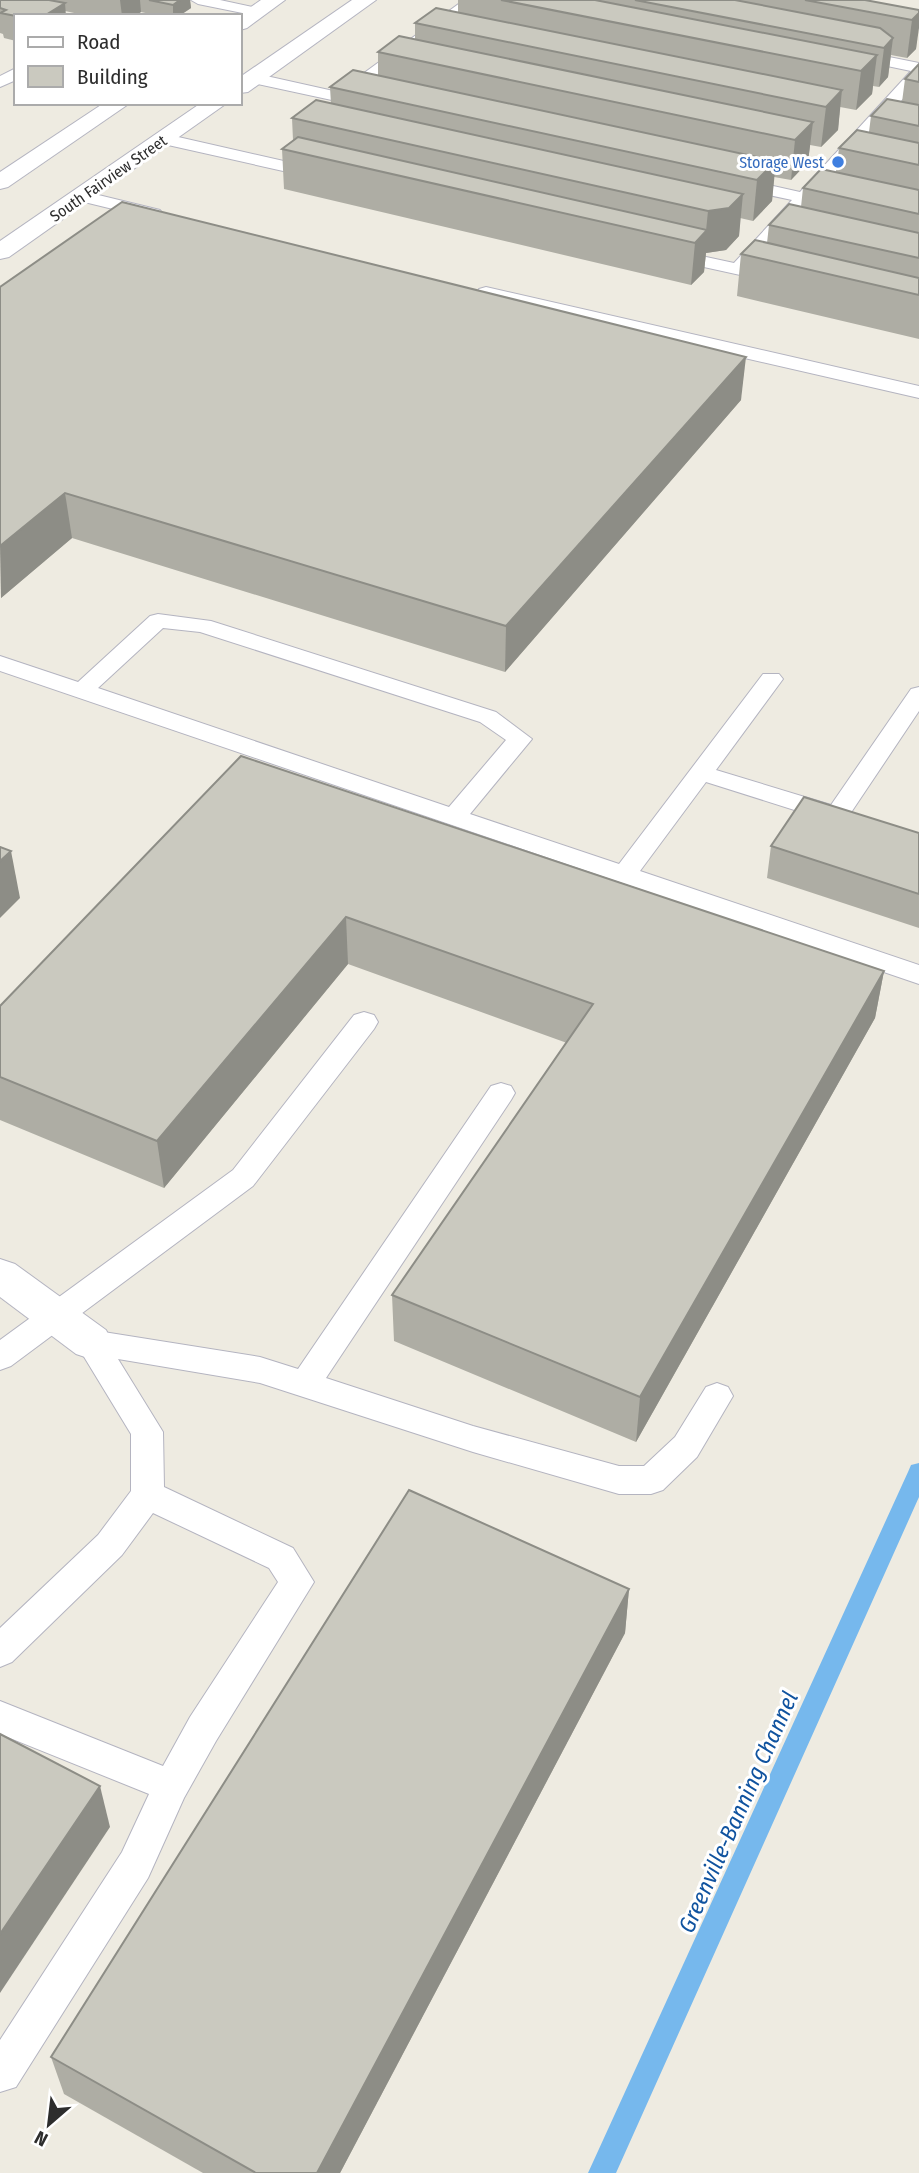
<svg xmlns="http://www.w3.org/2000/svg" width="919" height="2173" font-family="'Fira Sans Condensed',sans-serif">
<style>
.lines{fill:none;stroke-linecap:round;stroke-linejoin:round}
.stream{fill:#76b8ed;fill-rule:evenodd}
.service-casing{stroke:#b4b4c0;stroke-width:2}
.minor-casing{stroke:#b4b4c0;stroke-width:2}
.secondary-casing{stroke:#b4b4c0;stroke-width:2}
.service{fill:#fff;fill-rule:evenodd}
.minor{fill:#fff;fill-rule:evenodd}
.secondary{fill:#fff;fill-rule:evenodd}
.wall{fill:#aeada4}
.shaded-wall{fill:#8d8d86}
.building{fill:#cac9bf;stroke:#8d8d86;stroke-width:2}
.shop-dot{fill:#3f7fe0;stroke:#fff;stroke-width:2.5}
.labels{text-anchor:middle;stroke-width:6;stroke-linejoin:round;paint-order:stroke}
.far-shop-label{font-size:16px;fill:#366cbe;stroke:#fff;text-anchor:end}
.far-street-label{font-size:16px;fill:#2d2d2d;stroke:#fff}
.near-water-label{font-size:23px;font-style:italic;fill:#10539f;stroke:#fff}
</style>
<rect width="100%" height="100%" fill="#eeebe1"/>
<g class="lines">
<polygon class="stream" points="919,1463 919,1497 616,2173 588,2173 908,1472 911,1465"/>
<g class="service-casing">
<g id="service">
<polygon points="191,0 220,0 262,9 264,12 257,16 198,4"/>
<polygon points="464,0 481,0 347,100 341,102 253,83 245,78 253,73 338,92"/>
<polygon points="854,50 919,63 919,81 816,195 844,201 847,205 844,209 838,210 808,204 751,267 782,274 785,278 782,282 776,283 663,258 660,254 663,250 669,249 734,263 792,200 731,187 728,183 731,179 737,178 800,192 911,71 849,58 846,55"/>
<polygon points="16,68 16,80 0,87 0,76"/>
<polygon points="165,134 319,169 327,174 319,179 159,143 157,139"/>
<polygon points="82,191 160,210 163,214 154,219 76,200 73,196"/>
<polygon points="486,287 919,386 919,398 479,297 477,293 479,289"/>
<path d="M158,614L211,621L496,712L532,739L470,814L619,864L763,674H779L783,679L716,770L831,805L911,689L919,687V711L846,820L837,822L826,820L706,782L640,871L919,965V984L0,671V656L78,682L150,616ZM163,628L200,632L480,722L506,740L449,807L98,688Z"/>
<polygon points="364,1012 374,1015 378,1022 374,1029 253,1186 11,1366 0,1370 0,1340 233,1170 354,1015"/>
<polygon points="501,1083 511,1086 515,1093 511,1100 326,1378 473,1426 619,1466 644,1466 675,1437 706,1387 717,1383 728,1387 733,1396 697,1457 663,1490 651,1494 619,1494 473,1452 260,1383 118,1359 163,1432 164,1487 293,1548 314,1582 216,1741 184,1798 148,1878 16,2087 0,2092 0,2040 122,1852 149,1794 0,1734 0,1701 163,1766 190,1717 278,1582 269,1568 153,1513 122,1555 12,1662 0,1667 0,1628 98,1535 131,1491 131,1434 75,1342 80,1333 91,1330 260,1357 298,1369 491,1086"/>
</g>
</g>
<g class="minor-casing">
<polygon id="minor" points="0,1259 15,1264 106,1330 112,1342 106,1354 91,1359 76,1354 0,1297"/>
</g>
<g class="secondary-casing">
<g id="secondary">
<polygon points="261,0 285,0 247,28 240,30 238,16"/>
<polygon points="352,0 376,0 248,92 240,93 240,77"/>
<polygon points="104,103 130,103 8,187 0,189 0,172"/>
<polygon points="201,103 227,103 9,257 0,259 0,241"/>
</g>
</g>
<use href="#service" class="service"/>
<use href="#minor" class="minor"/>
<use href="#secondary" class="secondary"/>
</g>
<g class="wall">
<polygon points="0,0 190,0 191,8 179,16 159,16 141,12 134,16 88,16 65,11 16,16 16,41 4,38 3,34 0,33"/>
<polygon points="458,0 865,0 919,10 916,49 907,58 891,55 888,77 879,87 873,86 872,94 856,110 840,107 838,130 821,147 810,145 808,162 791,180 774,177 772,201 753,221 740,218 739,236 726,250 706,253 704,272 691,285 284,189 282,149 293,140 292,118 331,104 330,87 378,75 378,52 415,39 415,23 458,13"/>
<polygon points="919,64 919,339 737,296 741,254 767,243 769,225 801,207 803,188 836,172 839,148 869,132 871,116 902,102 905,79"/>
<polygon points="0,287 741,400 505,672 72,538 1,598"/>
<polygon points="241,756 884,971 875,1018 636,1442 394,1341 392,1295 567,1043 348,964 164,1188 0,1120 0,1006"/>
<polygon points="919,833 919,928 767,878 771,846"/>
<polygon points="629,1589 625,1633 340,2173 203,2173 64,2094 51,2057"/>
</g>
<g class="shaded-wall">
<polygon points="120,0 140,0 141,12 135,16 122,16"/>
<polygon points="180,0 190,0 191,8 179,16 173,16 173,5"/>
<polygon points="65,3 66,16 44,16"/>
<polygon points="919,13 919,28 916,49 907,58 912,20"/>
<polygon points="893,38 888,77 879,87 884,48"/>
<polygon points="877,55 872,94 856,110 861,71"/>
<polygon points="842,90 838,130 821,147 826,107"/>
<polygon points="813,122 808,162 791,180 795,140"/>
<polygon points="776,161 772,201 753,221 757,180"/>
<polygon points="743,194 739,236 726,250 706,253 704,272 691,285 695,243 706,231 708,211"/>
<polygon points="746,357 741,400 505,672 506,626"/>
<polygon points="65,493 72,538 1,598 0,546"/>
<polygon points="11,851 20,898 0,918 0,861"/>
<polygon points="346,917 348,964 164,1188 157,1141"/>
<polygon points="884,971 875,1018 636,1442 640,1397"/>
<polygon points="629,1589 625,1633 340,2173 317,2173"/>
<polygon points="100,1786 110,1827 0,1993 0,1934"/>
</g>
<g class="building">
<polygon points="0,0 49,0 65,3 44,16 16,16 0,13 6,10 0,8"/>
<polygon points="149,0 180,0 173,5"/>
<polygon points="501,0 595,0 877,55 861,71"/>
<polygon points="635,0 735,0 880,28 893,38 884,48"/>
<polygon points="805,0 865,0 919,10 919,13 912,20"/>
<polygon points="436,8 842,90 826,107 415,23"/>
<polygon points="399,36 813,122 795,140 378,52"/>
<polygon points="919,64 919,82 905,79"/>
<polygon points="353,70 776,161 757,180 330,87"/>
<polygon points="887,99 919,105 919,126 871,116"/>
<polygon points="316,100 743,194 729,208 708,211 292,118"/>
<polygon points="857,130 919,143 919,165 839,148"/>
<polygon points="298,137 707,230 695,243 282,149"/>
<polygon points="821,169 919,190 919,214 803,188"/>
<polygon points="122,202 746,357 506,626 65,493 0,546 0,287"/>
<polygon points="789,204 919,233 919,258 769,225"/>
<polygon points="755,240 919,278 919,295 741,254"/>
<polygon points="241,756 884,971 640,1397 392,1295 593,1004 346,917 157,1141 0,1077 0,1006"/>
<polygon points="804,797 919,833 919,894 771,846"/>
<polygon points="0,847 11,851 0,861"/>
<polygon points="409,1490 629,1589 317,2173 256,2173 51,2057"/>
<polygon points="0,1734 100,1786 0,1934"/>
</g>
<circle class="shop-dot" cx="838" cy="162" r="7"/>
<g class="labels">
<g class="far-shop-label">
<text x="824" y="168">Storage West</text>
</g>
<g class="far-street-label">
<text transform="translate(108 178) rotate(-35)" y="6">South Fairview Street</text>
</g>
<g class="near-water-label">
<text transform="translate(738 1812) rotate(-66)" y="8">Greenville-Banning Channel</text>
</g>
</g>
<rect x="14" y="14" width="228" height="91" fill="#ffffff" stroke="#ababab" stroke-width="2"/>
<rect x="28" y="37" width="35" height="10" fill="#ffffff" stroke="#ababab" stroke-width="2"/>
<text x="77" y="49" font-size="21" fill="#2d2d2d">Road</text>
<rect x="28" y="66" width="35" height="21" fill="#cac9bf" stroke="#ababab" stroke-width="2"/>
<text x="77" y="84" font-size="21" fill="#2d2d2d">Building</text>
<g transform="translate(49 2124) rotate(208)" stroke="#ffffff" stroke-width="5" paint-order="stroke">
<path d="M0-5L12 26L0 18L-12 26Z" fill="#2d2d2d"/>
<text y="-10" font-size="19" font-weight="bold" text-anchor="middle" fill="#2d2d2d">N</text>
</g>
</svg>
